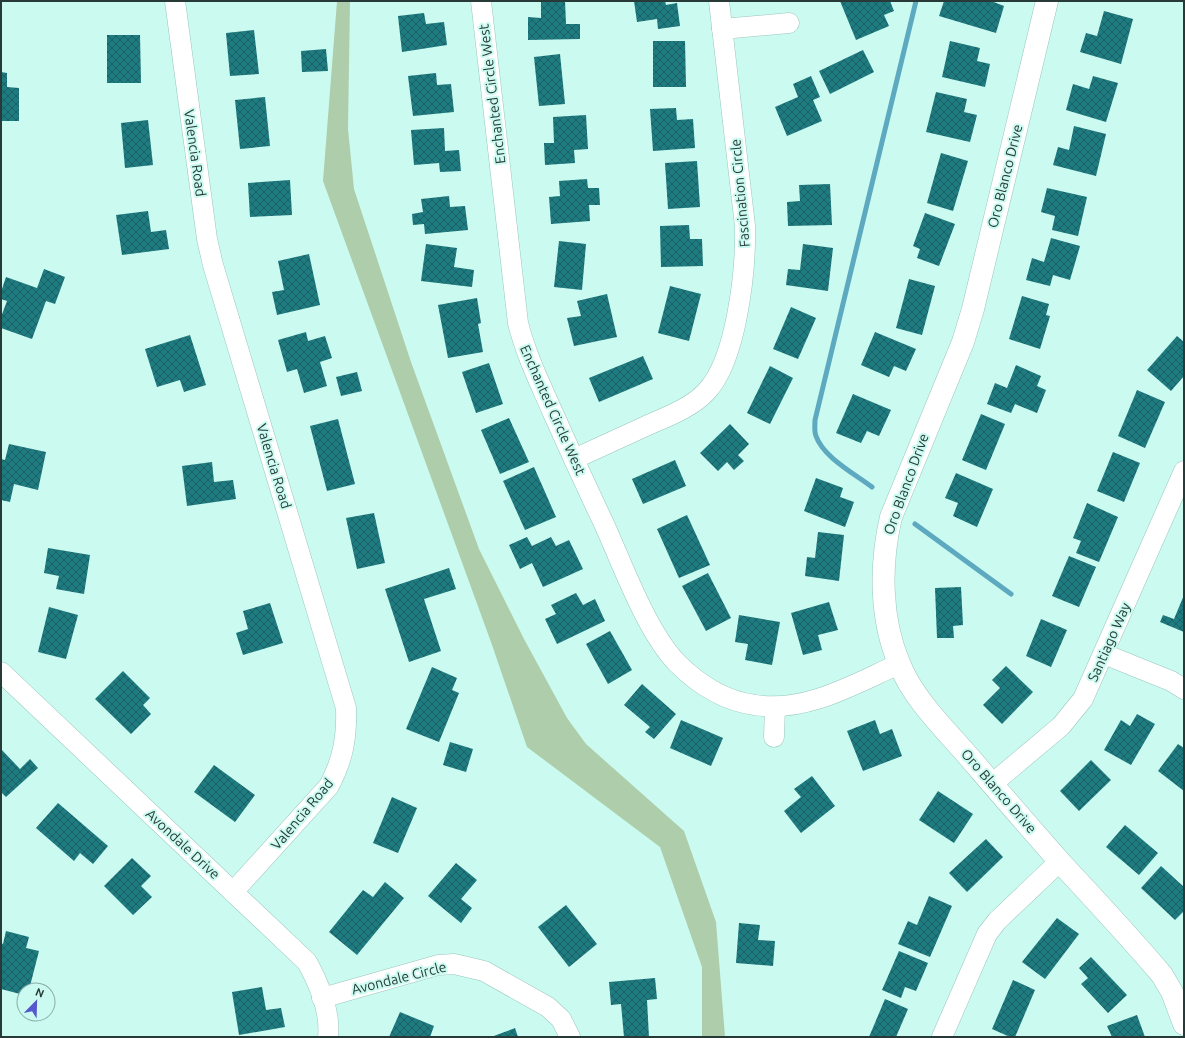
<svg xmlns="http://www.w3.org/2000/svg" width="1185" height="1038" font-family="Ubuntu,sans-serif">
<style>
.green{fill:#aecdaa}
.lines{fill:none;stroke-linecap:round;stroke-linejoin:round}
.stream{stroke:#5da9c0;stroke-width:5}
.building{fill:url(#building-cross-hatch)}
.street-casing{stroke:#99c6bd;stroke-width:21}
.secondary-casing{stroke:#99c6bd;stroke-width:23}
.street{stroke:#fff;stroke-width:20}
.secondary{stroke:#fff;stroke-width:22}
.labels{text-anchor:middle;stroke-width:4;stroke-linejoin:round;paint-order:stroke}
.street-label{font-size:14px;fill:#283a37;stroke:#cbfaf0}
</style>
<defs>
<pattern id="building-cross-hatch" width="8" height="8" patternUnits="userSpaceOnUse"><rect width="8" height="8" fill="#1e7b80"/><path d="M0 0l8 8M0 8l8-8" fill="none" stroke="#1a6064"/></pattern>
</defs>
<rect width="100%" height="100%" fill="#cbfaf0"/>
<polygon class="green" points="337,1 350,1 348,129 354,189 411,362 479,549 524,639 567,718 586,744 684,831 716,922 725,1037 702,1037 702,967 660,847 527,747 491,642 323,181"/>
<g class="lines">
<g class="stream">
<path d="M872,487C855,474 823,457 816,436C814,432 815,425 815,420L916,1"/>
<polyline points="915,524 1011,594"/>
</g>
</g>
<g class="building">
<polygon points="541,1 565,1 566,24 580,24 580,39 528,40 528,17 541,18"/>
<polygon points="634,1 665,1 666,5 677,3 680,26 658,29 657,19 637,22"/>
<polygon points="840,1 890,1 894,11 884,15 889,26 856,40"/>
<polygon points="944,1 991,1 1004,6 996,33 939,16"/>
<polygon points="1104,11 1133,19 1121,64 1080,52 1086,33 1097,36"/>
<polygon points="424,13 426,24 444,22 447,45 402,52 398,16"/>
<polygon points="254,30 259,74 230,76 226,33"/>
<polygon points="107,35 140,35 141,83 107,83"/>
<polygon points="653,41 685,41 686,87 653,87"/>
<polygon points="950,41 980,48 977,61 990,64 985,87 942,77"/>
<polygon points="326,49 328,71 302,72 301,51"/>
<polygon points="863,50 874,72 830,94 819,71"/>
<polygon points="560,54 565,104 539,106 534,57"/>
<polygon points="1,72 7,73 7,87 19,88 19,121 2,121"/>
<polygon points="436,73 437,85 451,84 454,112 413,116 408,76"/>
<polygon points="811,76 820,97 813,100 822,121 787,136 775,107 798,97 793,84"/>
<polygon points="1093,76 1118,83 1106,122 1066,110 1073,84 1089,89"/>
<polygon points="936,92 967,99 964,112 977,115 970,142 926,132"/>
<polygon points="265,97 270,146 240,149 235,100"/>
<polygon points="676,108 677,120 693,119 695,148 653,151 650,109"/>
<polygon points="586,115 588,149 574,150 575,163 545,165 544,143 554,143 553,117"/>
<polygon points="148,120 153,165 125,168 121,123"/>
<polygon points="1074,126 1106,134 1096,176 1053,165 1058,147 1069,150"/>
<polygon points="444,128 445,151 459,150 461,171 440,172 439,163 414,165 411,130"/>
<polygon points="941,153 968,161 953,211 927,203"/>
<polygon points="697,161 700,207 668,209 665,163"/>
<polygon points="587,179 588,188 599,188 600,205 589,205 590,221 551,224 549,197 560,196 559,181"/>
<polygon points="290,180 292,215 250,217 248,183"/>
<polygon points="830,184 832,225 788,226 787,202 800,201 799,185"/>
<polygon points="1047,188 1087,197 1078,236 1052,230 1055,216 1041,212"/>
<polygon points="449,196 450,207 465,206 468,230 425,234 424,224 413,225 412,214 423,212 421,199"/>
<polygon points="148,211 151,232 166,230 169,249 122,255 116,215"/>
<polygon points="925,213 955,224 939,266 917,258 920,249 913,246"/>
<polygon points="689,225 690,239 702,239 703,266 661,267 660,226"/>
<polygon points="1051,238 1080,246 1070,280 1053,275 1050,286 1026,280 1032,258 1044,262"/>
<polygon points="559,241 586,244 582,290 554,287"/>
<polygon points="426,244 457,248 454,267 474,270 472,287 421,281"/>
<polygon points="803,244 833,248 828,291 786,285 788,269 800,270"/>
<polygon points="309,254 320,305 277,315 272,292 284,290 278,261"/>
<polygon points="44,269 65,277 55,304 46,301 32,339 1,328 1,317 7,301 1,299 1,292 6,277 37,288"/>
<polygon points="909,279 935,286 922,335 896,328"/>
<polygon points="670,286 701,294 689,341 658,333"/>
<polygon points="607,294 617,337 574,346 567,318 581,316 577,301"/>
<polygon points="1022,296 1049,304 1046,315 1050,316 1040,349 1009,339"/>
<polygon points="477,298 481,323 478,324 483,352 448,358 438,305"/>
<polygon points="791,307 816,318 798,359 773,349"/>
<polygon points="306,332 308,341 325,336 332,358 320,362 327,386 304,393 297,369 287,372 278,340"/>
<polygon points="875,332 916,349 906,371 894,366 889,377 861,365"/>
<polygon points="190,335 206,385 184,392 180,380 157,387 145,349"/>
<polygon points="1177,336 1184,342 1184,376 1171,391 1147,370"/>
<polygon points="643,356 653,379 599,402 589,378"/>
<polygon points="489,363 503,404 476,413 462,372"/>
<polygon points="1016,365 1041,376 1037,386 1046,390 1037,413 1015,404 1011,413 987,404 995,383 1007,388"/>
<polygon points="770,366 793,378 770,424 747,413"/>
<polygon points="357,372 362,391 341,396 336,377"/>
<polygon points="1137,390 1165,402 1145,448 1118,436"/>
<polygon points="853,394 891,410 879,436 867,431 861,443 836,433"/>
<polygon points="981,414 1005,424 986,470 962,460"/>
<polygon points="509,418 529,462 500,474 481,430"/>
<polygon points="338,419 355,484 327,491 310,426"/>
<polygon points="730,424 749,444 738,455 744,461 734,470 727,462 718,471 700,453"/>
<polygon points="9,444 46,452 38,490 14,484 10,502 1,500 1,459 5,460"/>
<polygon points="1113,452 1140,463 1124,502 1097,491"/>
<polygon points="675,460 686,486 643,504 632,479"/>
<polygon points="212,462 214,482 233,480 236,499 187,506 182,466"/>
<polygon points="534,467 556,517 525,530 503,481"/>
<polygon points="956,473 993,489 977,527 953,516 958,503 945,498"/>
<polygon points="816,478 843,488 840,497 854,502 845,527 804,511"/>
<polygon points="1087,503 1118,517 1099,562 1076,553 1081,541 1073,538"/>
<polygon points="374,513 385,563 357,569 346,518"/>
<polygon points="687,515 710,565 679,578 657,529"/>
<polygon points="818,532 844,535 839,581 805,576 807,557 815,558"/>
<polygon points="527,537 532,546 551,537 556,546 569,540 583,569 543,587 532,563 520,569 509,545"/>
<polygon points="48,548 90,555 84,594 56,589 59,576 44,573"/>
<polygon points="1069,556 1096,567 1079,607 1052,596"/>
<polygon points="449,568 456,589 424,599 441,651 409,662 385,589"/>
<polygon points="708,573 731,618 706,631 682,586"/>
<polygon points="961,587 963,625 953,626 954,638 937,638 935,588"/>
<polygon points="576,593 583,605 595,599 605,621 557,644 545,619 556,614 551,605"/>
<polygon points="1184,595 1184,632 1160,622 1163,615 1174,619"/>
<polygon points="829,602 838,630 818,635 822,650 803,655 791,613"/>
<polygon points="270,603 283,643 243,655 236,633 248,629 243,611"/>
<polygon points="49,607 78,615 66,659 38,652"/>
<polygon points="739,615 780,622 772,665 745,660 748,644 735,642"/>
<polygon points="1041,619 1067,630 1051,667 1026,656"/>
<polygon points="610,631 632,670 608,684 586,644"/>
<polygon points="1006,666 1033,692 1002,724 983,705 1000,688 992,680"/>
<polygon points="432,667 457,678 452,690 459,693 439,742 406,729"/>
<polygon points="123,671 150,698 143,705 151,714 131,734 95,699"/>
<polygon points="642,684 676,714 654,739 645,732 650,727 624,705"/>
<polygon points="1137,714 1155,724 1131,765 1104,750 1121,720 1130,726"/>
<polygon points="681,720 723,738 711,766 670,748"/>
<polygon points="875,720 880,734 892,729 902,756 863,771 847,731"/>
<polygon points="450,742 473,749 466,772 443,765"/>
<polygon points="1178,744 1184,748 1184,791 1158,771"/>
<polygon points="1,749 20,769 30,759 38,768 6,797 1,792"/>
<polygon points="1091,760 1111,780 1079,811 1060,791"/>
<polygon points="214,765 255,795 235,822 194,792"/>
<polygon points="812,776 835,806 801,833 784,811 801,797 794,789"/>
<polygon points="938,791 973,814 954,843 919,820"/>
<polygon points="392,797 417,808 398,853 373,843"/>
<polygon points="58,803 108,846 93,864 80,853 74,861 36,828"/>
<polygon points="1125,825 1158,853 1139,875 1106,847"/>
<polygon points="986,839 1003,857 967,892 949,873"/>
<polygon points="132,858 151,876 141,886 152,897 133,915 104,886"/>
<polygon points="456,863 477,880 461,899 472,908 461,923 428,896"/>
<polygon points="1161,866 1184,887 1184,911 1175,920 1141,888"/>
<polygon points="385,882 404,898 357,955 329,932 363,890 373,897"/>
<polygon points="929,896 952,906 930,957 898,944 908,921 917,925"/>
<polygon points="566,905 597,944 569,967 538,927"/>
<polygon points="1057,918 1079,934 1045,979 1022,962"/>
<polygon points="739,923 760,925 758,940 775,941 773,966 736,963"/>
<polygon points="6,931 29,937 26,948 39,951 29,990 24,990 24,995 1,989 1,943 3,944"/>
<polygon points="899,951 928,963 916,991 905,987 901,998 882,990"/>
<polygon points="1091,957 1127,995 1108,1013 1081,984 1088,978 1079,968"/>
<polygon points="655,978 657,999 647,1000 649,1037 624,1037 621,1004 611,1005 609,982"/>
<polygon points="1013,980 1035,990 1015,1037 1010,1037 992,1029"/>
<polygon points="262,987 266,1010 281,1008 285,1027 239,1035 232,992"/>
<polygon points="885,999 908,1009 896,1037 869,1037"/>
<polygon points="400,1012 434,1026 430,1037 389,1037"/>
<polygon points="1137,1015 1145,1037 1112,1037 1107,1026"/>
<polygon points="515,1028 518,1037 491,1037"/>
</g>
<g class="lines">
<g class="street-casing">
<g id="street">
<path d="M175,1L207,239L213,265L346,708C347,737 343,760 329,786L233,892"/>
<path d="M481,1L518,323C526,355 540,383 553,413C570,451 587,488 605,526C623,566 647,632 677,663C699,685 724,701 755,705C806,713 854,684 899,664"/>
<polyline points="722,29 789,23"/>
<path d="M574,459C598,448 622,437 646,426C666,417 691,408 706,392C737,360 746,269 745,226L719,1"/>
<polyline points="1104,654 1171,681 1184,689"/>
<path d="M1,672L307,962C319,984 331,1011 328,1037"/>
<polyline points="774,737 775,707"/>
<polyline points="992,784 1061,726 1083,699 1184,471"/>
<polyline points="322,998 438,965 454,964 484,971 548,1007 561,1019 570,1037"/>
<polyline points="942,1037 987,934 997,921 1060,861"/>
</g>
</g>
<g class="secondary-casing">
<path id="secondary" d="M1047,1L973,309L963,342L891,517C880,564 880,618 899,663C913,699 945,729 969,757C1000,793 1030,828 1061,863C1095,900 1130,937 1162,975L1172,992L1184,1024"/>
</g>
<use href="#street" class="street"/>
<use href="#secondary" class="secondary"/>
</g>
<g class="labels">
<g class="street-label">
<text transform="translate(492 94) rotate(-97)" y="5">Enchanted Circle West</text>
<text transform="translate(195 153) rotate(82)" y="5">Valencia Road</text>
<text transform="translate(1005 176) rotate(-76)" y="5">Oro Blanco Drive</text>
<text transform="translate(740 193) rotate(-95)" y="5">Fascination Circle</text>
<text transform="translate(553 410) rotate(66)" y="5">Enchanted Circle West</text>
<text transform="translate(274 466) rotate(73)" y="5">Valencia Road</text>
<text transform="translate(906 484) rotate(-70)" y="5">Oro Blanco Drive</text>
<text transform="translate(1109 642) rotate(-66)" y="5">Santiago Way</text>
<text transform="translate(999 791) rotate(49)" y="5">Oro Blanco Drive</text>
<text transform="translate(302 814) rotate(-50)" y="5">Valencia Road</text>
<text transform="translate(183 844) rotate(43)" y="5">Avondale Drive</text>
<text transform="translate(399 978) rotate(-14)" y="5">Avondale Circle</text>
</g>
</g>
<rect width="1185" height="1038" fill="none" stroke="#283a37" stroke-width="4"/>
<g transform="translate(36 1002) rotate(23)"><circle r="19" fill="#cbfaf0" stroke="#8aada6"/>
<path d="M0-3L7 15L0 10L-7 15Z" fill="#5457ce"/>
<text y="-6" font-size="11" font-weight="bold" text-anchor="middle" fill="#283a37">N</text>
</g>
</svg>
